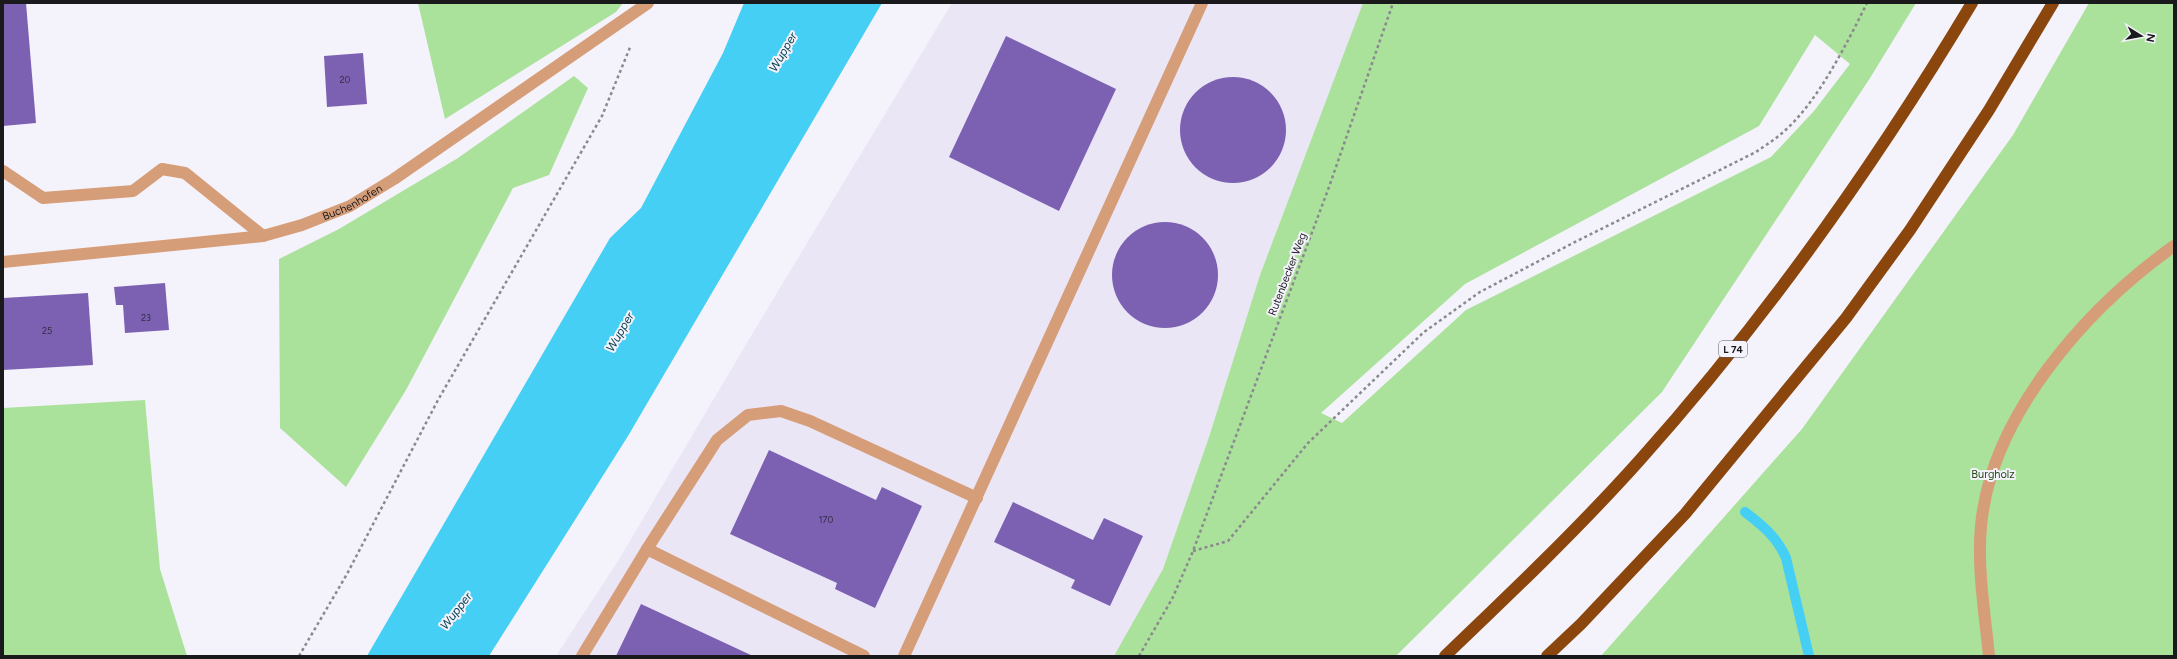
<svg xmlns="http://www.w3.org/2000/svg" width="2177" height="659" font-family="Figtree,sans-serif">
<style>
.built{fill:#eae6f6}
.green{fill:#aae19b;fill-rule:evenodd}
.water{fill:#45cff5}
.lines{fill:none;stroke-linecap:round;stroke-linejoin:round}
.stream{stroke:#45cff5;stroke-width:10}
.building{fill:#7c61b3}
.path{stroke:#8a898e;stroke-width:2.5;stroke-dasharray:3 3;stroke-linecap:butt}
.lane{stroke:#d69d79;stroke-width:12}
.highway{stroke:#8a460d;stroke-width:12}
.labels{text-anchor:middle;stroke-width:4;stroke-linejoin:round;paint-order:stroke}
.number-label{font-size:9px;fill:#322c42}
.shield{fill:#f4f2fa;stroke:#5b5b5f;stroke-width:1}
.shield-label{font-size:10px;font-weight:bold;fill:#1a1a1c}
.street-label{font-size:11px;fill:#1a1a1c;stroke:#f4f2fa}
.park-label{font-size:11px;fill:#224a15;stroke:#f4f2fa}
.water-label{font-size:12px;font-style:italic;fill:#074454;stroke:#f4f2fa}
</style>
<rect width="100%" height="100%" fill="#f4f2fa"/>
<polygon class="built" points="952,3 1363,3 1260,275 1209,437 1163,569 1121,645 1114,656 556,656 618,561 751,336"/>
<g class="green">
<polygon points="418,3 623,3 616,12 445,119"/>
<path d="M1363,3H1916L1870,78L1662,392L1396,656H1114L1163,569L1209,437L1260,275ZM1815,35L1850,64L1814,111L1771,157L1466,310L1342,423L1321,413L1465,284L1759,126Z"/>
<polygon points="2089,3 2174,3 2174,656 1601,656 1802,429 2013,135"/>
<polygon points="574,76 588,88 549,175 513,188 406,390 346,487 280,428 279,259 339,229 458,158"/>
<polygon points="145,400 160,569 187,656 3,656 3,408"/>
</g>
<polygon class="water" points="744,3 882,3 628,436 489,656 367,656 610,238 641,208 723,53"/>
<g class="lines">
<path class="stream" d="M1745,512C1762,525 1777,537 1786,558L1809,656"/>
</g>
<g class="building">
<polygon points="3,3 26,3 36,123 3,126"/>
<polygon points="1006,36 1116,89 1059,211 949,157"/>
<polygon points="363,53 367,104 327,107 324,56"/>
<circle cx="1233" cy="130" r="53"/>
<circle cx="1165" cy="275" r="53"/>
<polygon points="165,283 169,330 125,333 123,305 116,305 114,287"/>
<polygon points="88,293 93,365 3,370 3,298"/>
<polygon points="769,450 876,500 882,487 922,506 875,608 835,589 837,583 730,534"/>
<polygon points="1013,502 1093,540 1104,518 1143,536 1110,606 1071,588 1075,580 994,542"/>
<polygon points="641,604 753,656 616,656"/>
</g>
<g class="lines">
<g class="path">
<path d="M1193,551L1228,541L1308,443L1424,332L1480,292L1573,243L1756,152C1764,146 1773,141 1781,134C1817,104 1846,45 1867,3"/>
<polyline points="299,656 347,574 438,400 602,116 631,45"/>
<polyline points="1139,656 1172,599 1193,551 1329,187 1393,3"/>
</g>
<g class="lane">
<polyline points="3,171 43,198 133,191 162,169 185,173 263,236"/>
<path id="s1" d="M3,262L263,236L302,225L350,206L394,179L648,3"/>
<polyline points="647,549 864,656"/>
<polyline points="582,656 647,549 717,440 748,415 781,411 810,421 977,498"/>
<polyline points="904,656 1202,3"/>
<path d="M1989,656C1985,614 1977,569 1981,526C1991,415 2087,308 2174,246"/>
</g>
<g class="highway">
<path d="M1445,656C1511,593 1578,529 1639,461C1765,320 1875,165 1972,3"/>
<polyline points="1547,656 1581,624 1685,514 1846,318 1910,230 1989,110 2053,3"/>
</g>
</g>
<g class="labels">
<g class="number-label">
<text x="345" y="83">20</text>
<text x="146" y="321">23</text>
<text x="47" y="334">25</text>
<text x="826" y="523">170</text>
</g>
<rect class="shield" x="1719" y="341" width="28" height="16" rx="3"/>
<g class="shield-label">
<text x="1733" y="353">L 74</text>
</g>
<g class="street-label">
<text dy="4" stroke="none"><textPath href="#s1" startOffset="357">Buchenhofen</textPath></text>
<text transform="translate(1287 274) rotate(-69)" y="4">Rutenbecker Weg</text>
</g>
<g class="park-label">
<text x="1993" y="478">Burgholz</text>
</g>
<g class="water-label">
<text transform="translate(783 52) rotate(-60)" y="4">Wupper</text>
<text transform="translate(620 332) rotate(-60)" y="4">Wupper</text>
<text transform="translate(456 611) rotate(-52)" y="4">Wupper</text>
</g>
</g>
<rect width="2177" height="659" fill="none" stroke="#1a1a1c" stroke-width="8"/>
<g transform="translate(2141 36) rotate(101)" stroke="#f4f2fa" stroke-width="3" paint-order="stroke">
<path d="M0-3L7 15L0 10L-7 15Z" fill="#1a1a1c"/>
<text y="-6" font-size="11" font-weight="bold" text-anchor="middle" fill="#1a1a1c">N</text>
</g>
</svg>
